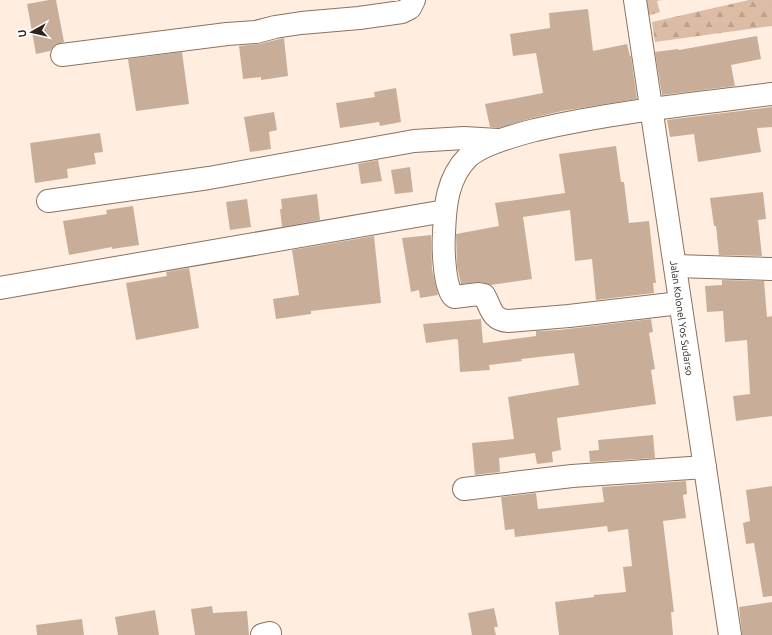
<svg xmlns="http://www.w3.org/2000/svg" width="772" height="635" font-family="Ubuntu,sans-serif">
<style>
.forest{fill:url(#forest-firs)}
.building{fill:#c8ae99}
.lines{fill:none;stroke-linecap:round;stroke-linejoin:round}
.minor-casing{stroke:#8b725e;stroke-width:24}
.tertiary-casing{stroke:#8b725e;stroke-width:24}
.minor{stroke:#fff;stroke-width:22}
.tertiary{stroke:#fff;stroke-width:22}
.labels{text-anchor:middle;stroke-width:3;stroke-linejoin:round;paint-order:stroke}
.street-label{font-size:10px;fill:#2c2219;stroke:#fff}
</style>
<defs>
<pattern id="forest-firs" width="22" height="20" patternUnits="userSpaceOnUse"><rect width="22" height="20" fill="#dcbca4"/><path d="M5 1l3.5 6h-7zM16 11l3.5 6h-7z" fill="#bda18d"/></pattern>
</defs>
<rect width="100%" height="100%" fill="#ffeee0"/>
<g class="forest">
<polygon points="645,0 662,0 657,1 660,12 647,16"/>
<polygon points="749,0 772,0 772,26 655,42 652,22"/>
</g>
<g class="building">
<polygon points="49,0 56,0 64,42 55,45 50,51 36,54 27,4"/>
<polygon points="588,9 593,51 627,44 630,56 631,56 637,99 562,111 532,118 499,128 490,127 485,104 543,93 536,53 513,56 510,34 550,28 549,13"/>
<polygon points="757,36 761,59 731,65 735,86 662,95 655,52 678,49 679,50"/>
<polygon points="284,38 288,76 261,80 261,77 243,79 239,46 259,44"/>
<polygon points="182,52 189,104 136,111 128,59"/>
<polygon points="396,88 401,122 380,126 379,122 340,128 336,103 375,97 374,92"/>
<polygon points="772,107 772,127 757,128 761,152 698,162 694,134 670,137 667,120"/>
<polygon points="274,112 277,130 269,132 271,149 250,152 244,117"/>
<polygon points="100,133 103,152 94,153 96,164 67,169 68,178 35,183 30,143"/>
<polygon points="616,146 621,182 624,182 629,223 649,221 656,283 653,283 654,293 596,300 592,259 575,261 570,210 523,217 532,279 491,285 481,282 461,284 457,266 456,234 499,226 495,203 565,193 559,154"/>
<polygon points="378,160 382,181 361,184 358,164"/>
<polygon points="410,167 413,192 395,194 391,170"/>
<polygon points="763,192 766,219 758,220 762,256 719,255 716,226 714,226 710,198"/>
<polygon points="317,194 320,220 282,227 280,209 282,209 281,199"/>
<polygon points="247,199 251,227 230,230 226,202"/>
<polygon points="133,206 139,245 112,249 112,247 69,255 63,221 107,214 106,210"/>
<polygon points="431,235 432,269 438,295 420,298 419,290 411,292 402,238"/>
<polygon points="374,236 381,303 311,311 311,314 276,319 273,299 299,295 292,250"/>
<polygon points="189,268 199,328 136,340 126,283 167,276 166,272"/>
<polygon points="722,280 764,281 767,317 772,316 772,416 736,421 733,396 750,394 747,340 725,342 723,311 707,312 705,286 722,285"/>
<polygon points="481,319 483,343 536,336 536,331 559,330 651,319 653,332 649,333 655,369 651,370 656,404 557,418 561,450 552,452 553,462 537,464 535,453 499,458 500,472 475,475 472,443 514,439 508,397 579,385 574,353 521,359 522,361 489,365 490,370 460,372 458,340 456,339 426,343 423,324"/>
<polygon points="653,435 655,458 590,462 589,451 599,450 598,440"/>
<polygon points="686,481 687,494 683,495 686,518 663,521 674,612 671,612 673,635 559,635 555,602 594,597 594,595 626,592 623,567 632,566 628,529 608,532 607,526 515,537 514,529 505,530 501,497 536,493 538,509 604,502 602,487"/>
<polygon points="772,486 772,596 763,597 754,543 746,544 743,523 750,521 746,490"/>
<polygon points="772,602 772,635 742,635 739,607"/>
<polygon points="212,606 213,613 247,611 249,635 195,635 191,609"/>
<polygon points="494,608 498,627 494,627 496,635 472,635 468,613"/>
<polygon points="155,610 159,635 118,635 115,617"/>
<polygon points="82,619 84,635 37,635 36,625"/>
</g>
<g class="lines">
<g class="minor-casing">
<g id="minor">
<polyline points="62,55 227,34 256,32 275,27 301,23 359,18 402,12 410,8 414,0"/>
<polyline points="48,201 209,178 414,141 464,138 498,140"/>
<polyline points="675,266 772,269"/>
<polyline points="0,288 445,211"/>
<path d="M680,303L569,316L508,321C491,320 491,307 484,295L479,294L454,297C444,289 443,247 444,233C445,206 447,178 468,157C482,144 516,135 535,130C613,112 693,104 772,94"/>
<polyline points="464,489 572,476 705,467"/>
<polyline points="262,635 270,633"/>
</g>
</g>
<g class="tertiary-casing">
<polyline id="tertiary" points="635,0 730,635"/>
</g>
<use href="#minor" class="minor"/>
<use href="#tertiary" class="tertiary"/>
</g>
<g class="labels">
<g class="street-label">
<text transform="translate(682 318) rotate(82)" y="4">Jalan Kolonel Yos Sudarso</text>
</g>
</g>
<g transform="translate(32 32) rotate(262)" stroke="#ffffff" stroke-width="3" paint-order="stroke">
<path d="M0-3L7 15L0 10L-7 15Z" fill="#2c2219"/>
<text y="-6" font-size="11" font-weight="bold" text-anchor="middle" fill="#2c2219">U</text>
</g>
</svg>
